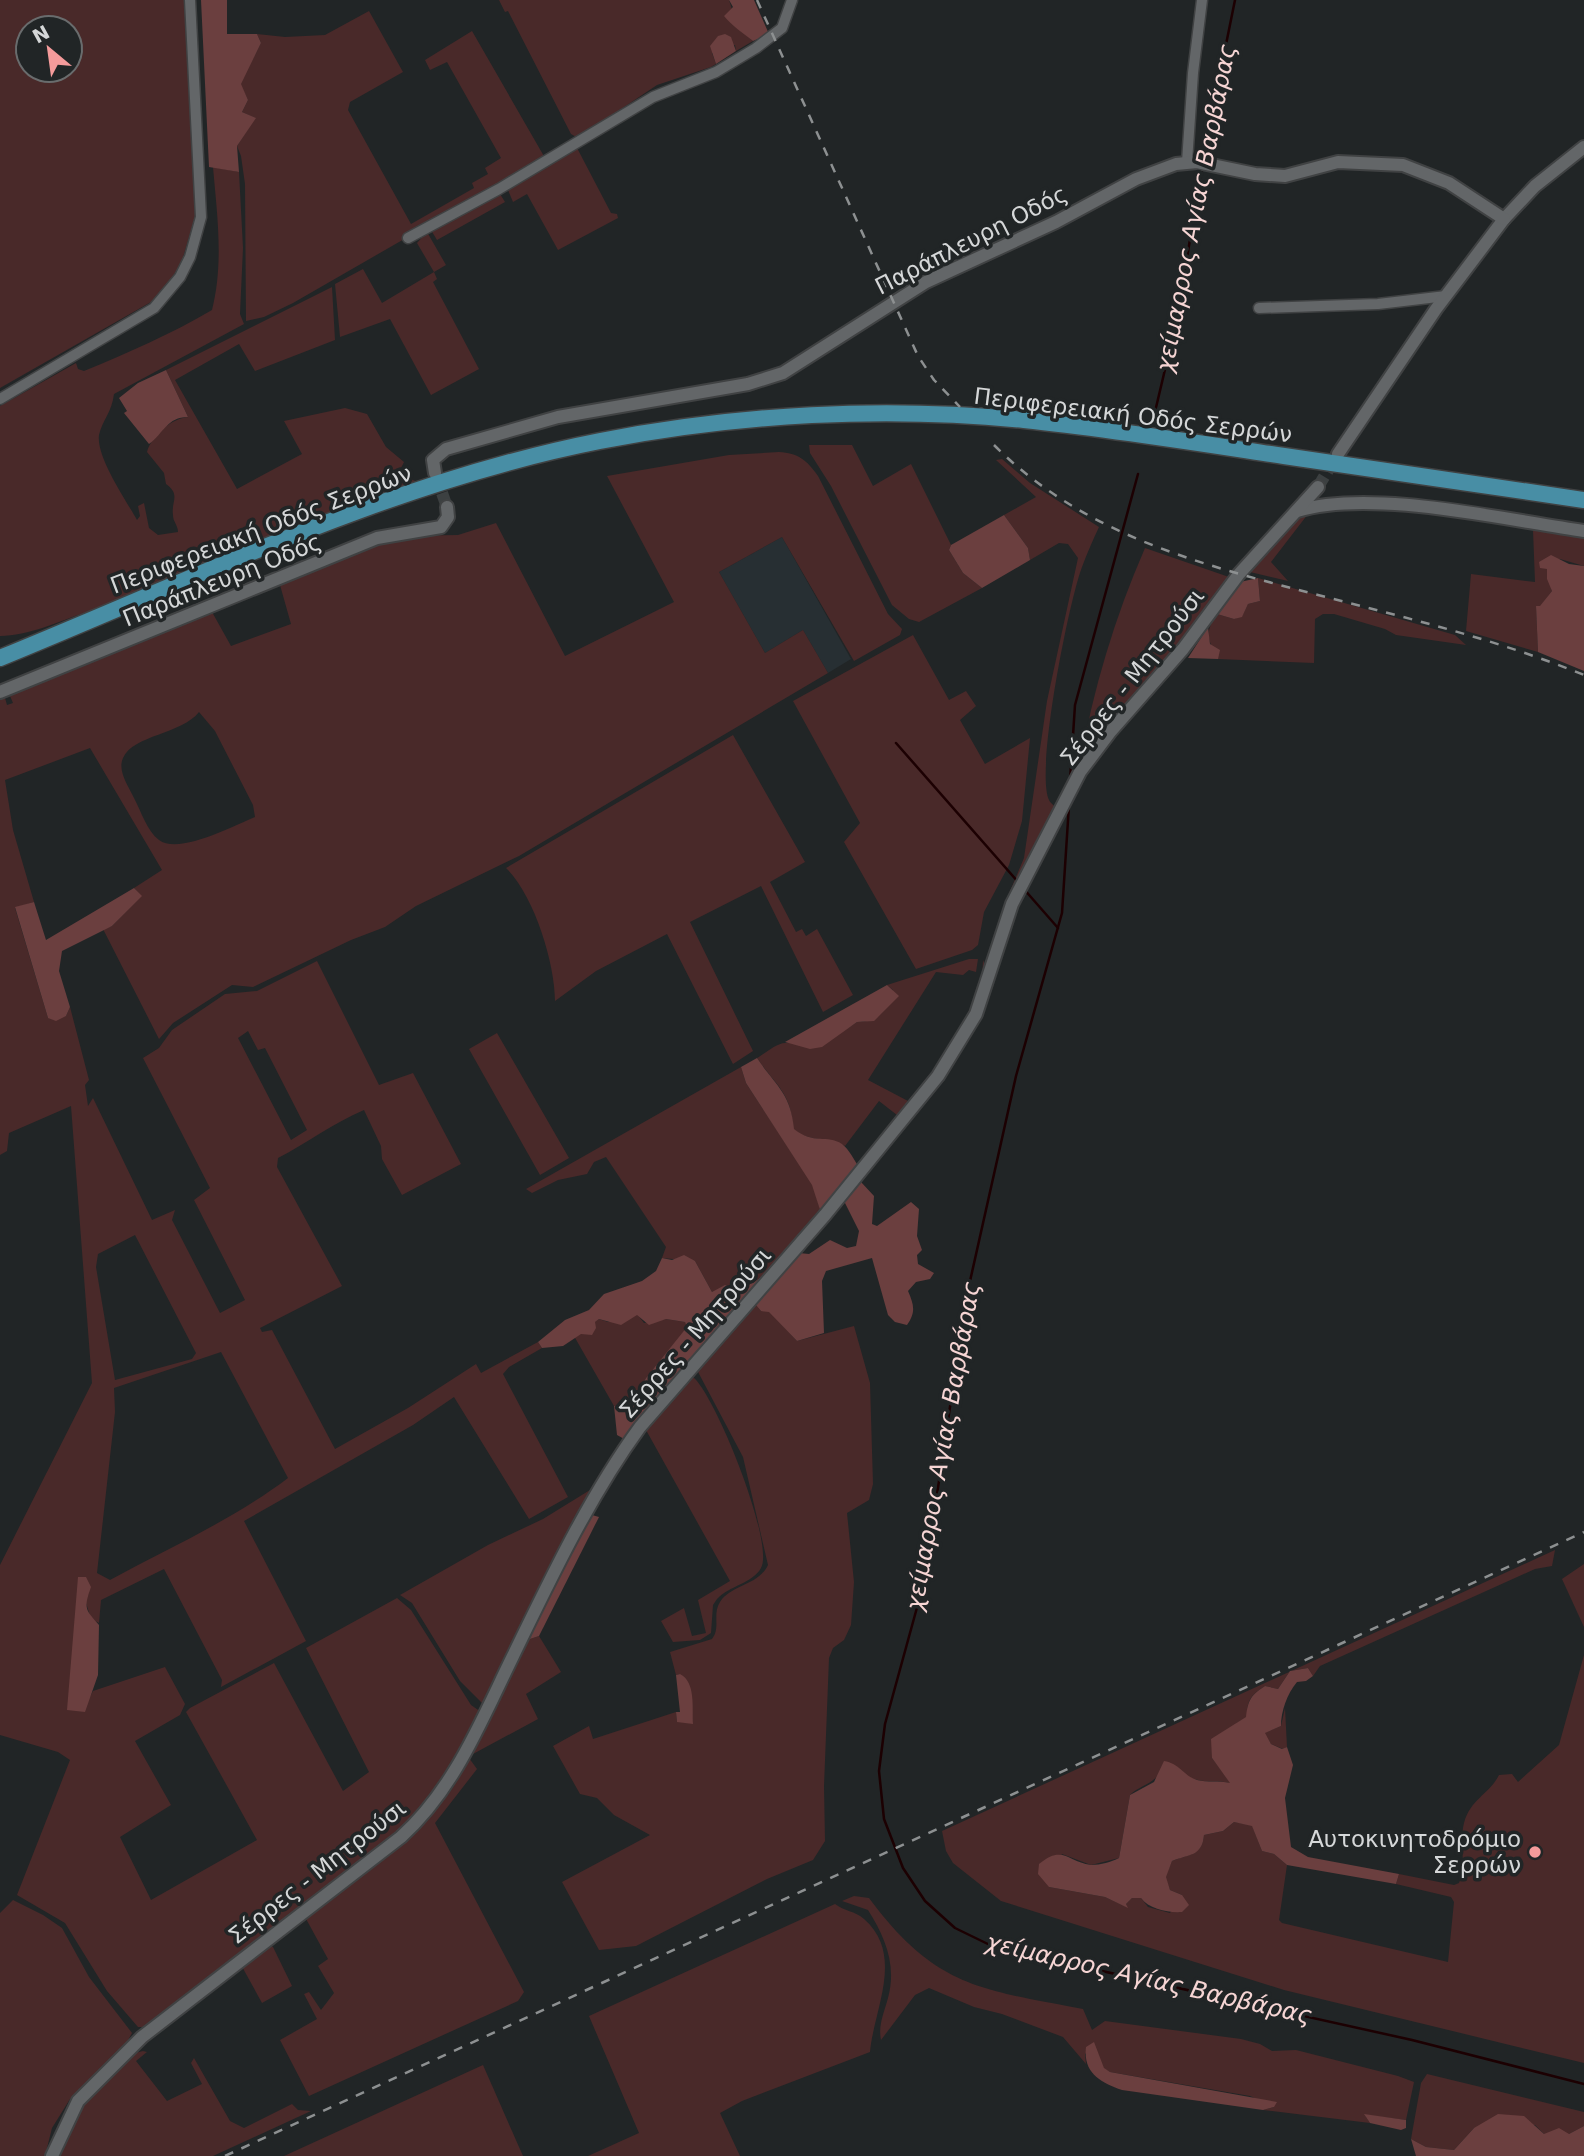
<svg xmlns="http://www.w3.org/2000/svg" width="1584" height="2156" font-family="'DejaVu Sans',sans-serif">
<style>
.built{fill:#272f33}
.green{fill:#492929;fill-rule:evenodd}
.forest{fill:#6b3f3f}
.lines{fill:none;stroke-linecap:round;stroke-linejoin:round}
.stream{stroke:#1c0002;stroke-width:2.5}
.tertiary-tunnel{stroke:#3c4041;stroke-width:12;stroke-dasharray:12 6;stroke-linecap:butt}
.minor-casing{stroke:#404243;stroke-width:13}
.tertiary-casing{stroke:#404243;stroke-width:16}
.primary-casing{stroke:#404243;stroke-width:19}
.minor{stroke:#636668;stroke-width:10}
.tertiary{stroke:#636668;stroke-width:12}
.primary{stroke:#488ea5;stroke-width:16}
.rail{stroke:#8d9091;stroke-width:2.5;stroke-dasharray:9 9;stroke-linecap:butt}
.poi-dot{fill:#f59b9b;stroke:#212526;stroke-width:2.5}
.labels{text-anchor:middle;stroke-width:7;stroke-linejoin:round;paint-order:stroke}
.street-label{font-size:23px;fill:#d5d7d8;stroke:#212526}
.poi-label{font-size:23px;fill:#d5d7d8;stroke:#212526;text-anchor:end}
.water-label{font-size:24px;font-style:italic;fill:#f6d5d4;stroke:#212526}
</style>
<rect width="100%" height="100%" fill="#212526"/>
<polygon class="built" points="782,537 851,659 828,673 803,630 765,653 719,572"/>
<g class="green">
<path d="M0,0H187L196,213L182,261L172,278L151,302L0,388ZM28,28H70V70H28Z"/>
<polygon points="499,0 729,0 738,28 753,41 736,51 735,45 712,53 716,64 711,67 657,85 578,138 571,134 508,11 505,12"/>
<polygon points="369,11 403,72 350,102 348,110 411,224 474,188 472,183 488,174 485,168 501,158 447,62 430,70 425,60 472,31 545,158 293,303 264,317 246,321 245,184 241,156 237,146 255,118 242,112 248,100 240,84 261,43 257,34 285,37 325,35"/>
<polygon points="576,146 611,213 617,214 618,218 558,250 527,194 513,202 508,190"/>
<path d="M213,167L239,172L243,248L240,314L244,324L114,394C112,412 102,421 99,435C96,457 126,500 137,520L140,516L138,506L144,503L149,528L158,535L178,532C178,525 173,522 173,515C171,501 181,495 166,484L164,473L147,452C151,436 172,418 188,417L166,370L332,287L335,340L255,371L239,344L175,380L237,489L302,454L284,421L345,408L367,414L386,447L404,462L398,474L418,482C305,520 199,574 87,612C60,621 28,636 0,636V406L76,363L78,369L84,371C128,353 171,334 212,310C224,263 217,214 213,167Z"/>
<polygon points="500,194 505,202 437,240 431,230"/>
<polygon points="427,232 446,265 434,272 437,279 433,282 479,369 431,395 390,319 340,337 335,284 363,269 382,303 434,272 417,243"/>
<polygon points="809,445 852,445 873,486 911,464 951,545 949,550 963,573 982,588 919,622 909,619 892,605 831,486 810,453"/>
<path d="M779,452C798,453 807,460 818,476L888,614L902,629L900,635L854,661L782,537L719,572L765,653L803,630L828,673L519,856L416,906L385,927L351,940L253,987L232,985L173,1023L159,1039L103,929L112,926L141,896L134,888L162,870L90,748L5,780L13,830L34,902L15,908L48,1018L66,1016L70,1007L89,1080L85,1085L88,1106L93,1098L152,1220L175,1210L172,1220L220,1313L245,1300L194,1200L210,1188L143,1058L159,1048L172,1030L225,994L257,991L317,961L379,1085L413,1073L461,1164L402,1195L382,1159L381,1146L364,1110C333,1123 307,1143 278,1158L277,1167L342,1286L260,1328L262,1332L272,1330L335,1449L408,1408L476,1364L481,1373L538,1342L542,1348L509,1367L503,1374L568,1497L529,1519L454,1397L413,1425L244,1521L306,1641L221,1687L222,1680L164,1569L101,1600L99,1623L91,1619L78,1577L89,1699L93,1691L165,1667L185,1704L180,1715L135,1741L171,1805L120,1837L151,1900L257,1840L186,1712L190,1708L274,1663L343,1791L369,1772L306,1648L397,1598L411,1610L471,1705L481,1712L444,1783L412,1821L147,2027H138L107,1991L65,1923L17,1895L70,1760L58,1752L0,1735V1565L92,1383L71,1106L9,1133L7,1151L0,1155V699L5,698L7,705L13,703L10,696L212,612L231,646L291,624L280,585L283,583L385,540L402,536L458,535L496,523L565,656L674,602L607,476L729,455ZM199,712L215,731L253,805L255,817C233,826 179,855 159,840C147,831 141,811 134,798C129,787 117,771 123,758C133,735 182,734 199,712ZM248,1031L258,1050L265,1048L307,1130L291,1140L238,1038ZM135,1235L196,1353L192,1359L115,1380L96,1267L98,1254ZM221,1352L288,1478C234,1519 169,1548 110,1580L97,1573L115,1412L114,1388Z"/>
<path d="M1002,459L1030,483L1099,527C1093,540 1087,553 1082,567C1069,601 1035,771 1049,800C1050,803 1054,805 1056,808L1023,868L1001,922L1005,903L1024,858L1047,701L1078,558L1068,544L1059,543L1030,560L1028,548L1004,515L1036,497L996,460Z"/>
<polygon points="1308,514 1271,562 1288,581 1250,572 1292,523"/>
<polygon points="1533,530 1584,537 1584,566 1560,559 1547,569 1552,591 1540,607 1536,606 1538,652 1466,631 1471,574 1535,582"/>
<path d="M1145,548L1229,577L1170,657L1079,769C1092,693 1114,619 1145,548Z"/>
<path d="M1258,578L1455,635L1466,645L1396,635L1385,629L1334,614H1323L1315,619L1314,663L1218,659C1208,641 1204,632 1217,614L1234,619L1242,616L1248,604L1260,601Z"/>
<polygon points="913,635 949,700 966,691 976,706 960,720 985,764 1030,738 1022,821 1009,865 984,912 978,945 972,950 916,969 844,842 860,823 793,701"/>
<path d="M733,735L805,862L770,882L796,932L802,929L806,936L817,929L853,995L823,1012L761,886L690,922L753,1051L733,1064L667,934L596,971L555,1001C555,963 534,895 506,868Z"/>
<path d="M969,959H978L976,972L969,970L963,975L936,972L868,1080L908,1101L942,1060L961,1028L982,983L983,960C999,1001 909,1105 884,1137L881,1135L897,1115L879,1101L845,1146C827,1135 812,1144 793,1129C792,1093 775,1085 757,1058C764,1054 778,1042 786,1043C815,1044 833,1039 857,1022C876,1023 891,1008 893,990L887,985Z"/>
<polygon points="497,1033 569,1158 540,1175 469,1049"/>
<polygon points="741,1067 746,1083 813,1185 821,1213 766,1277 761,1277 745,1287 712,1292 695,1261 662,1258 666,1247 606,1157 594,1162 587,1174 558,1180 532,1193 526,1189"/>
<path d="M755,1304L761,1311H769L797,1341L854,1326L870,1383L873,1484L869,1500L847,1513L854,1582L851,1625L844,1640L833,1648L829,1658L824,1786L825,1841L813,1860L767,1879L636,1946L599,1950L562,1882L650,1835L614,1815L597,1798L580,1794L553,1746L589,1726L593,1739L676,1712L677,1722H687L680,1674L676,1675L670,1652L712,1639C721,1628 712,1614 720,1602C732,1584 758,1586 768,1565L743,1457L697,1370Z"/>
<polygon points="637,1314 644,1323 666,1319 685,1322 688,1327 646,1378 634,1400 623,1407 614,1406 574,1336 599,1319 608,1322"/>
<path d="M693,1377C716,1396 775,1544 761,1568C753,1583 729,1586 717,1599L713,1605L711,1633L700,1640L673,1642L661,1621L684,1608L692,1636L706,1633L698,1600L730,1581L646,1430Z"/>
<polygon points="590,1490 591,1495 484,1705 460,1681 412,1603 400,1595 488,1545 543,1519"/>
<path d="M1555,1550L1552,1566L1535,1569L1320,1666L1313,1676L1308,1668L1290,1671L1278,1689L1265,1686C1251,1695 1247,1700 1247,1717L1237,1723L1212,1758L1232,1784C1218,1779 1210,1783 1198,1780C1185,1777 1173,1775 1159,1774C1151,1785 1139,1786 1130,1795L1119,1858L1091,1865L1062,1854L1049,1887L1105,1897L1127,1907L1126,1904L1132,1898H1141L1148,1907L1170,1913L1182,1895L1170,1890L1165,1877L1172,1861C1189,1854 1202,1856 1204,1835L1223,1831L1234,1822L1252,1825L1262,1851L1274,1854L1287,1865L1279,1920L1282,1923L1448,1962L1454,1902L1451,1897L1396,1884L1399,1874L1454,1885L1459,1883C1467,1863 1459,1842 1464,1823C1471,1798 1489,1795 1499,1775L1512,1774L1518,1782L1559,1745L1584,1655V2063L1284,1990L1001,1901L953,1863L946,1851L942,1831Z"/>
<polygon points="1584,1564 1584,1627 1562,1579"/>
<polygon points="539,1636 561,1672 526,1694 538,1719 473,1754 527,1640"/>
<polygon points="1285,1708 1287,1747 1283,1749 1271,1744 1264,1733 1281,1726"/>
<path d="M469,1758L477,1769L435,1823L524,1992L518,2001L309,2096L280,2040L317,2019L304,1994L309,1992L321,2010L334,1993L318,1966L328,1959L305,1917C360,1860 435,1837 469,1758Z"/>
<path d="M854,1896L869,1898C936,1988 980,1989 1083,2009L1092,2030L1105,2021L1241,2039L1260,2044L1272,2051L1296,2050L1398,2076L1414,2082L1406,2120L1365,2115L1370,2123L1263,2110L1274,2107L1250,2096L1110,2072L1104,2069L1095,2047L1085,2054L1086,2064L1063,2037L1002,2014L974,2007L929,1988L915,1995L881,2040C878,2025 884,2013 888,1998C897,1965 885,1937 868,1910L842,1901Z"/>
<polygon points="13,1900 43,1915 62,1928 89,1977 132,2033 126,2044 70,2099 52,2128 45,2156 0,2156 0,1913"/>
<path d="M835,1904C844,1911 855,1911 864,1919C905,1955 874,2008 870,2052L742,2101L720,2113L740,2156H588L639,2133L589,2016Z"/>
<polygon points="268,1943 273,1947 292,1986 262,2003 240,1963"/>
<polygon points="143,2051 147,2052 136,2061 167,2101 202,2084 191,2063 194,2058 230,2121 244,2128 292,2104 298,2110 311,2111 213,2156 56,2156 81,2103 135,2053"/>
<polygon points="483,2065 523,2156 284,2156"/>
<polygon points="1427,2074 1584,2112 1584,2126 1569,2134 1544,2134 1535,2125 1474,2128 1454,2150 1426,2147 1411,2139 1421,2083"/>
</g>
<g class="forest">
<polygon points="201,0 227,0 227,34 257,34 261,43 241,84 248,100 242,112 256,118 237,146 239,172 209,167"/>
<path d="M729,0H754L769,34L753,41C743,33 731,25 724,16L733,7Z"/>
<polygon points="725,34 731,37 736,51 716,64 710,46 718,36"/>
<path d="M166,370L188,417C167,417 164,433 149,444L124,413L127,411L119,398L138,383Z"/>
<polygon points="1004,515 1028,548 1030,560 982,588 963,573 949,550 951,545"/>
<polygon points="1551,555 1569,564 1584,566 1584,671 1538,652 1536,606 1540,606 1552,591 1547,579 1547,569 1540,568 1539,562"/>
<polygon points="1258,578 1260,601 1248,604 1242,617 1234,619 1217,614 1240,582"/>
<polygon points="1208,627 1210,644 1220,650 1218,659 1188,658"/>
<polygon points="134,888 142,896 112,926 62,951 59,971 70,1007 66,1016 56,1021 48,1018 15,907 34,902 46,940"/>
<polygon points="887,985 899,996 874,1021 857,1022 822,1047 810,1049 785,1042"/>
<path d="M757,1058C775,1085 791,1093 794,1129C814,1145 827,1134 842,1144C849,1149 854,1160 859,1167L821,1213L812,1185L746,1083L741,1067Z"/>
<path d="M861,1182L874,1196L872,1224L877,1226L911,1202L919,1209L917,1236L922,1250L917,1255L918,1264L934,1273L930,1279L916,1282L908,1291C914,1305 916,1312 907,1325L895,1322L888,1315L872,1258L826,1271L822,1281L824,1333L797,1341L769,1312L761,1311L755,1304L799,1253L809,1254L830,1240L847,1248L856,1246L859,1231L844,1201Z"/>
<path d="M684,1255L695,1261L712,1292L725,1285C740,1291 749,1286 761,1277H766L626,1440L617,1435L614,1406L623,1407L634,1400L646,1378L687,1327L685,1322L666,1319L649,1325L637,1315L621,1325L599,1319L595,1322L596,1328L592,1335L581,1334L563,1346L542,1348L538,1342L565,1320L589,1310L604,1294L642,1281L656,1271L662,1258L672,1260Z"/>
<polygon points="592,1515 599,1517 539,1636 527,1640"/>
<path d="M78,1577H86L91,1587C83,1609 86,1610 99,1625L98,1675L85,1712L67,1710Z"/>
<path d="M1308,1668L1313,1676L1306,1681L1297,1682C1287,1694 1281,1711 1281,1726L1265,1733L1271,1744L1282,1749L1287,1747L1293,1765L1285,1798L1291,1847L1308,1857L1399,1874L1396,1884L1287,1865L1274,1854L1262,1851L1252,1826L1234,1822L1223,1831L1204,1835C1202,1857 1189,1854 1172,1861L1166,1877L1170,1890L1182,1895L1189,1905L1182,1912C1168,1913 1149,1909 1141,1898H1132L1126,1904L1128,1908L1105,1897L1049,1887L1038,1874L1039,1864C1063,1844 1068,1862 1091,1865C1101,1865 1111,1862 1119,1858L1130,1795L1154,1782L1164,1761C1179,1763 1184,1776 1197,1780C1207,1783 1219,1780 1230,1783L1212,1758L1211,1739L1246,1717C1248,1700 1251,1695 1265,1686L1278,1689L1290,1671Z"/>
<path d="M680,1674C696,1682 692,1708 693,1724L677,1722L676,1712H680L676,1675Z"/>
<path d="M1094,2042L1104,2068L1110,2072L1277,2102L1274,2107L1263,2110L1122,2090C1100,2082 1083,2073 1086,2047Z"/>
<polygon points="1364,2114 1406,2120 1406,2128 1401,2130 1370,2123"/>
<polygon points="1498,2114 1524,2116 1544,2134 1559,2128 1569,2134 1584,2126 1584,2156 1416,2156 1411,2139 1426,2147 1454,2150 1474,2128"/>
</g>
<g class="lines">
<g class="stream">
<polyline points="1203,158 1235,0"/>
<polyline points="1154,416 1176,323 1202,168"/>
<polyline points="896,743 1019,883"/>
<polyline points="1070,781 1075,705 1138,474"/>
<polyline points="1069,805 1062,913 1016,1076 966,1299 924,1582 885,1724 879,1771 884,1819 903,1868 925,1901 955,1928 994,1947 1412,2040 1584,2084"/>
<polyline points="1023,888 1058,928"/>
</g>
<g class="tertiary-tunnel">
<polyline points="436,476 447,507"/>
<polyline points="1318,487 1336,457"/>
</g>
<g class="minor-casing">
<g id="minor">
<polyline points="1187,162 1193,73 1202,0"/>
<polyline points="408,238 499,189 653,97 716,72 756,48 782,28 792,0"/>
<polyline points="1259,308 1378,304 1446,296"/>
<polyline points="0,399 154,308 180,277 190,257 201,217 190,0"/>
</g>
</g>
<g class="tertiary-casing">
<g id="tertiary">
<polyline points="1338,454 1436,309 1504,219 1535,186 1584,147"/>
<polyline points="435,473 433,460 446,449 558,417 748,384 783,373 926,282 1056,222 1136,179 1176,164 1197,162 1255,174 1285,176 1338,162 1403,165 1449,183 1504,219"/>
<path d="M1297,511C1371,488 1505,520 1584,531"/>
<polyline points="0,692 377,538 441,527 448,517 447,507"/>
<path d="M52,2156L78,2101L142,2037L401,1837C455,1788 481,1721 513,1656C551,1578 589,1497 640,1427L825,1215L938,1076L976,1014L1012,904L1080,772L1111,731L1183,649L1239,574L1318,487"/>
</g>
</g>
<g class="primary-casing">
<path id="primary" d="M0,658C196,578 391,482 600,441C738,414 885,406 1024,420C1111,429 1198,443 1284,456C1384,471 1484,485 1584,500"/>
</g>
<use href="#minor" class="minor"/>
<use href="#tertiary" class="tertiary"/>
<use href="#primary" class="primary"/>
<g class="rail">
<polyline points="757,0 918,356 934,380 960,407"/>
<path d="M994,445C1084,535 1199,564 1318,595C1408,618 1498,640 1584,675"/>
<polyline points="225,2156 1584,1532"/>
</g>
</g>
<circle class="poi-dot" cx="1535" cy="1852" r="7"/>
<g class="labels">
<g class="street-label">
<text transform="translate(971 240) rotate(-27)" y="8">Παράπλευρη Οδός</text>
<text transform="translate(1133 415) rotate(7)" y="8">Περιφερειακή Οδός Σερρών</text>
<text transform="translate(261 529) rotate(-21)" y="8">Περιφερειακή Οδός Σερρών</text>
<text transform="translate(222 580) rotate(-22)" y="8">Παράπλευρη Οδός</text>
<text transform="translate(1132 677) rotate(-52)" y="8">Σέρρες - Μητρούσι</text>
<text transform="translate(695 1333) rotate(-49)" y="8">Σέρρες - Μητρούσι</text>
<text transform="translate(317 1872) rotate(-38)" y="8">Σέρρες - Μητρούσι</text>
</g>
<g class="poi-label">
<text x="1521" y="1847">Αυτοκινητοδρόμιο<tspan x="1521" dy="26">Σερρών</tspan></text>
</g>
<g class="water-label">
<text transform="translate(1196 208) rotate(-79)" y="8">χείμαρρος Αγίας Βαρβάρας</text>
<text transform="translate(943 1446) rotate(-80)" y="8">χείμαρρος Αγίας Βαρβάρας</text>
<text transform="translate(1149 1979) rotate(13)" y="8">χείμαρρος Αγίας Βαρβάρας</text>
</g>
</g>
<g transform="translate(49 49) rotate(331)"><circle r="33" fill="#212526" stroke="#696c6d" stroke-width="2"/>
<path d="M0-5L12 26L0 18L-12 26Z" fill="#f59b9b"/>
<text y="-10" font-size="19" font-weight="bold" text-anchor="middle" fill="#d5d7d8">N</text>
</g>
</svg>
